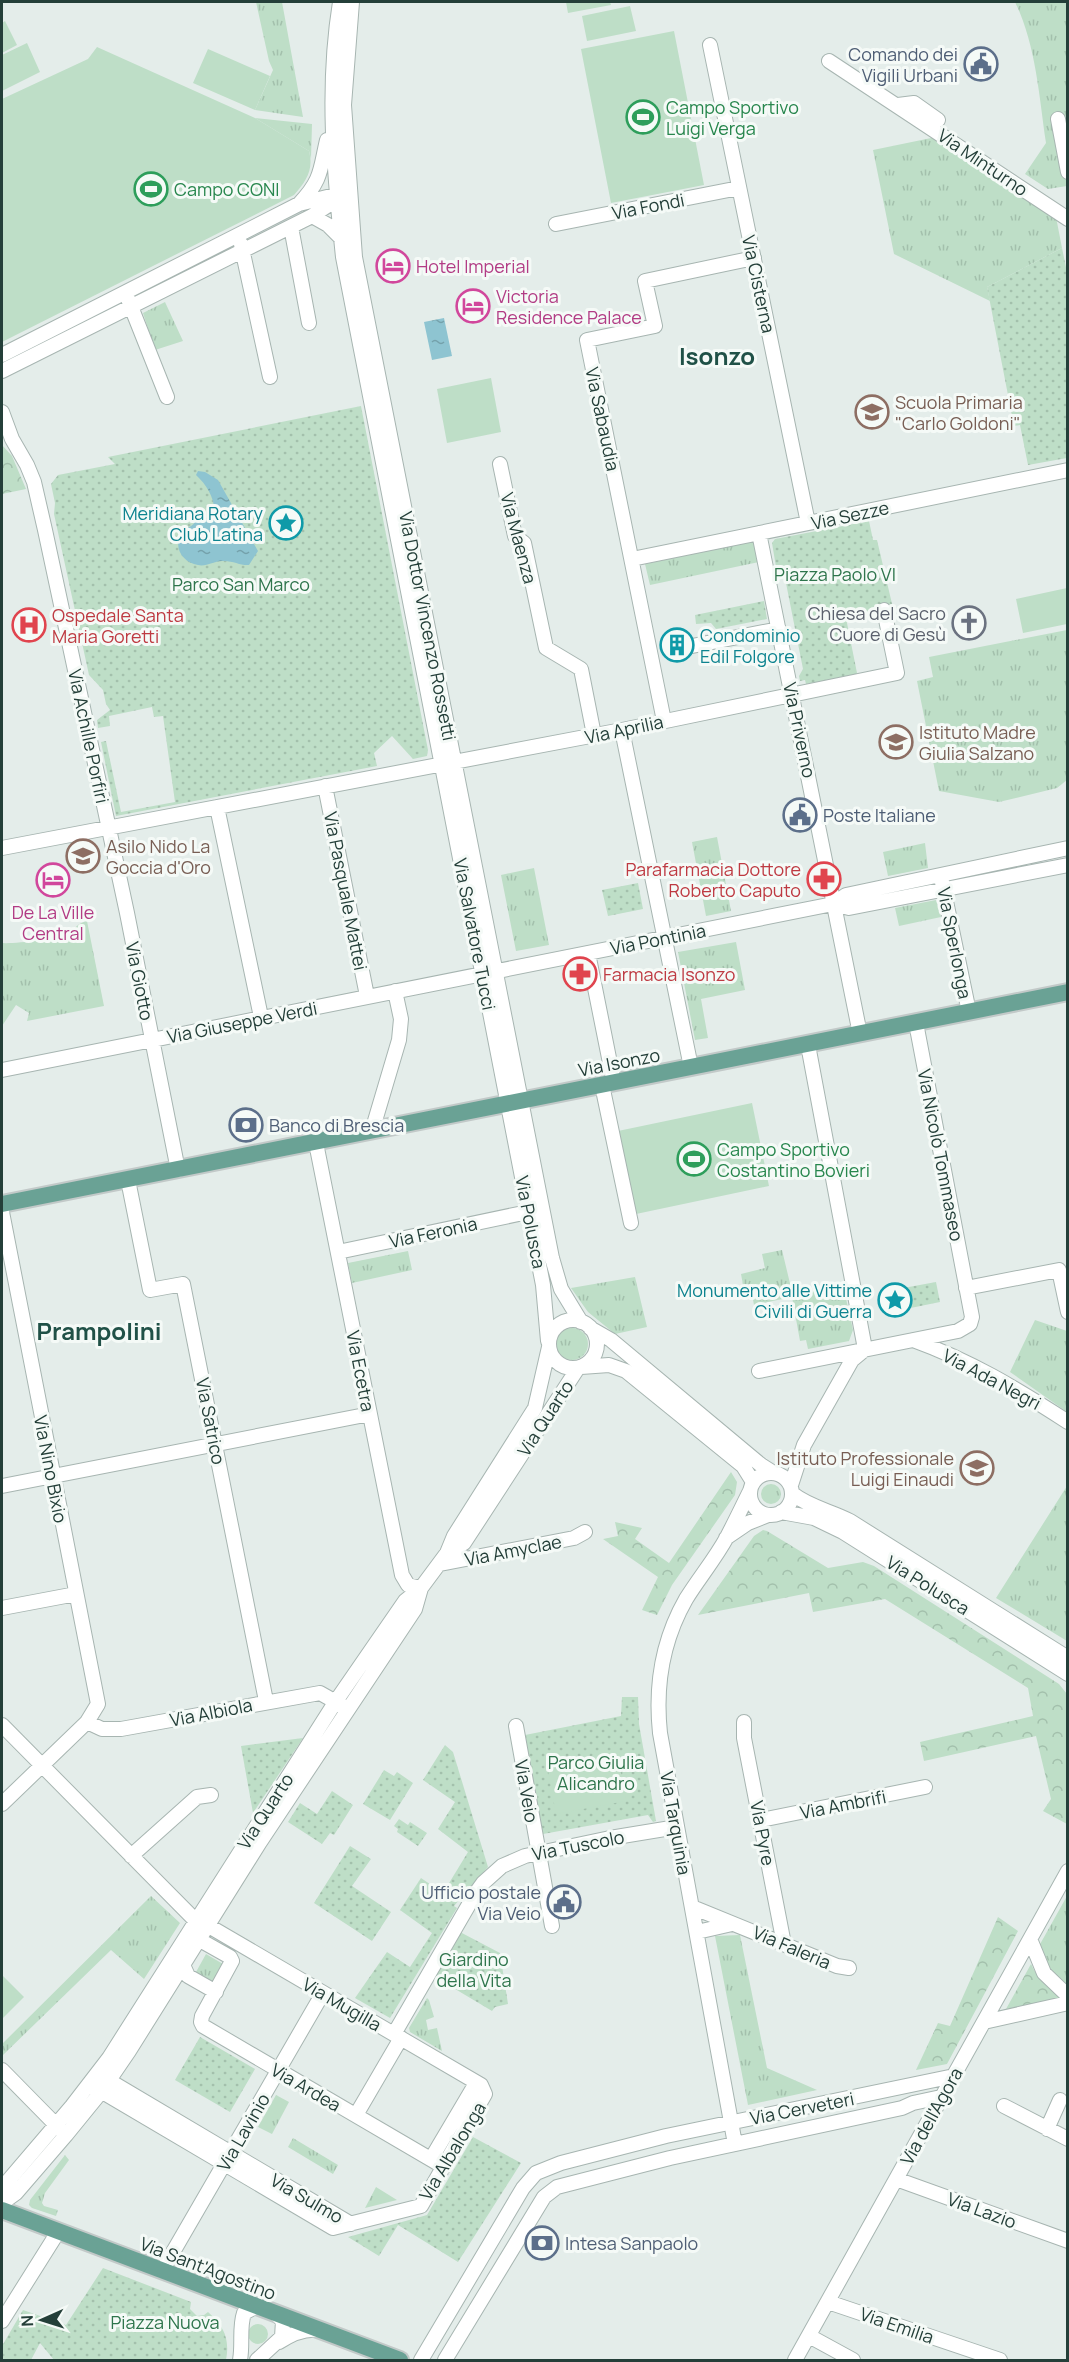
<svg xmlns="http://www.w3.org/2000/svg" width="1069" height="2362" font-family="Manrope,sans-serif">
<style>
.grass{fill:url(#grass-tufts)}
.forest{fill:url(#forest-crowns)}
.park{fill:url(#park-dots)}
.pitch{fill:#bedec7}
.water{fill:url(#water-ripples)}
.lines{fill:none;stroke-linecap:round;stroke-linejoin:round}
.minor-tunnel{stroke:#becac7;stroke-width:14;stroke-dasharray:14 7;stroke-linecap:butt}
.minor-casing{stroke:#a7b5b1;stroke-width:16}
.major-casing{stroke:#c2c9c8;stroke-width:20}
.minor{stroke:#fff;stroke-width:14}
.major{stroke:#6aa295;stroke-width:16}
.labels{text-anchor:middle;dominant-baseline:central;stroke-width:6;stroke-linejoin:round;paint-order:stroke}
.service-label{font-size:18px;fill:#4e5e75;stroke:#f5faf7;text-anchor:start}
.leisure-label{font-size:18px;fill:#27864d;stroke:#f5faf7;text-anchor:start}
.street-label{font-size:18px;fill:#243f39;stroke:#f5faf7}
.hotel-label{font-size:18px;fill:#b23c85;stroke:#f5faf7;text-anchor:start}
.education-label{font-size:18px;fill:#785e54;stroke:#f5faf7;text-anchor:start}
.culture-label{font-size:18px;fill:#0d838f;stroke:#f5faf7;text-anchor:end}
.park-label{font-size:18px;fill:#2e754c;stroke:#f5faf7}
.worship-label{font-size:18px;fill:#5b616d;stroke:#f5faf7;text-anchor:end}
.health-label{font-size:18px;fill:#be3a42;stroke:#f5faf7;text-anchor:start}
.district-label{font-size:24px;font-weight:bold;fill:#205147;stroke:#f5faf7}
</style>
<defs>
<pattern id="grass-tufts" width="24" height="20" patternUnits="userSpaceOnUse" patternTransform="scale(1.5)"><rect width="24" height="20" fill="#bedec7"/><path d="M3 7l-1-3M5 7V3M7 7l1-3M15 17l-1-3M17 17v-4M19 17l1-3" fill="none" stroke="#a3c0ac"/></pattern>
<pattern id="forest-crowns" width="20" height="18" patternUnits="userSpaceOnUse" patternTransform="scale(1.5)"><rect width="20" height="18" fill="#bedec7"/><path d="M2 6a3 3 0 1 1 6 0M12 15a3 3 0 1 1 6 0" fill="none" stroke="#a3c0ac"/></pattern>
<pattern id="park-dots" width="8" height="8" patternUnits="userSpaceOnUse" patternTransform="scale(1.5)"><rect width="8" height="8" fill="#bedec7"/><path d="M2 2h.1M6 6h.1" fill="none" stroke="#a3c0ac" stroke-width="1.8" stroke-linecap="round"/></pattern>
<pattern id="water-ripples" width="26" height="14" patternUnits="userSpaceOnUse" patternTransform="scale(1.5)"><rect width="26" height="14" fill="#8ec4d1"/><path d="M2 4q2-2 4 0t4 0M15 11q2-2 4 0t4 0" fill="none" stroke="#74a1ab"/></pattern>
</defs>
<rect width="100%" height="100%" fill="#e4edea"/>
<path class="grass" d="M256 2H282L303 117 255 110 273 70 269 61Z
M1015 2H1067V186L1048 189 1025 174 1046 143C1039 96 1036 45 1015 2Z
M255 118 312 124 311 159 309 151Z
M936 137 1056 217 1062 248 987 287 990 301 894 254 873 150Z
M165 302 183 341 155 350 143 313Z
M754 541 759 562 650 585 645 564Z
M1067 630V780L1057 788 999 802 939 791 917 681 933 677 929 657Z
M717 837 731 911 706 916 692 842Z
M925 843 928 868 888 876 883 852Z
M534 868 549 945 516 951 501 875Z
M936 900 941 917 899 926 895 908Z
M87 921 104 1006 27 1021 29 1013 16 1005 2 1026V943C15 944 56 939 67 933 76 929 77 923 87 921Z
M736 942 745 990 701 999 708 1038 695 1040 678 952Z
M782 1250 793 1296 843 1285 853 1330 849 1341 808 1349 806 1340 800 1341 792 1297 754 1305 750 1284 743 1285 741 1274 765 1268 762 1254Z
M408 1251 412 1270 352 1283 348 1263Z
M635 1277 647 1327 615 1334 588 1312 571 1288Z
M1035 1320 1067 1331V1412L1010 1372Z
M556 1344a16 16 0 1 1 32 0a16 16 0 1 1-32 0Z
M761 1494a10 10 0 1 1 20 0a10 10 0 1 1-20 0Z
M1067 1486V1641L996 1598Z
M151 1896 180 1923 144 1979 111 1950 2 2056V2044Z
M1067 1896V1986C1052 1976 1046 1963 1039 1946Z
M740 1935 767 2068 817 2090 748 2105 715 1936Z
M206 1954 223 1964 213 1982 196 1972Z
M427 1998 429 2000 434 2017 426 2020 428 2030 437 2028 442 2051 410 2032 409 2028Z
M276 2095 289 2102 272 2134 258 2127Z
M293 2138 338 2165 333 2174 288 2147Z
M65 2155 69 2160 45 2193 42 2203 44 2206 58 2210 56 2216 32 2208 29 2205 30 2200Z
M376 2187 397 2200 365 2208Z
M248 2334a10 10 0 1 1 20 0a10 10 0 1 1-20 0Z"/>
<path class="forest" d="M2 445 12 456 26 489 2 494Z
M731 1472 737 1482 735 1495 672 1585 657 1615 642 1610 658 1577 603 1539 618 1536 615 1522 642 1528 635 1539 669 1563Z
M763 1530 767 1531 828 1568 863 1562 874 1566 1059 1684 1067 1694V1824L1043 1811 1051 1799 1036 1736 924 1761 920 1742 1033 1716 1028 1688 885 1599 813 1612 809 1593 698 1615 754 1536Z
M998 1917 1018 1931 947 2064 916 2070 938 2023 950 2026Z
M1031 1964C1039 1981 1048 1989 1064 1998L1006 2009Z"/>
<path class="park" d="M1062 248 1068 277 1067 458 1028 465 1020 425 1014 426 987 287Z
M361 406 428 750 427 756 413 759 392 736 374 753 377 766 116 816 101 742 106 741 121 812 175 802 163 716 154 717 152 707 109 716 110 726 98 728 97 720 110 710 106 704 103 690 89 675 54 514 55 503 51 484 58 475 115 464 108 457Z
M869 521 873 540H877L893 608 889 609 888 606 846 618 857 673 856 675 806 684 805 680 800 681 799 676 803 669 785 578 777 573 772 543 775 539Z
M764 601 767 619 716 629 711 623 696 624 695 615Z
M638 883 643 909 608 916 602 890Z
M936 1282 940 1302 891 1312 887 1291Z
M622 1697H638L639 1724 656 1821 653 1822 648 1815 543 1834 525 1735 621 1716Z
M303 1738 253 1813 241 1746Z
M445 1745 453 1752 488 1867 454 1906 457 1908 390 2018 355 1998 387 1952 410 1967 432 1933 400 1910 421 1878 443 1893 468 1852 438 1829 455 1802 423 1780Z
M384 1770 394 1776 397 1772 413 1783 390 1820 363 1804Z
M332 1791 353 1805 334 1835 330 1833 322 1844 288 1822 300 1803 317 1814Z
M399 1819 408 1825 410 1822 427 1833 418 1846 397 1832 398 1829 394 1826Z
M350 1846 371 1859 352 1886 391 1912 372 1941 314 1903Z
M460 1932 500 1953 508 2004 495 2007 492 2011 435 1977Z
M200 2037 255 2069 230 2112 175 2080Z
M473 2137 521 2163 458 2262 398 2225 379 2256 348 2237 427 2215Z
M103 2268 191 2302 190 2309 197 2316 204 2315 208 2312C224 2326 230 2339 226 2360H54L40 2343 31 2360H2V2346L23 2310 66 2325Z"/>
<path class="pitch" d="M566 2H610L611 5 568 13Z
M630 6 636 31 587 41 582 16Z
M5 21 17 45 2 53V23Z
M674 31 704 185 611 203 581 49Z
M27 43 40 72 2 91V55Z
M97 47 255 118 309 151C314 170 306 181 294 195L2 342V99L88 59Z
M208 49 270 76 255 110 193 83Z
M491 378 501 432 447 443 437 389Z
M1067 588V624L1023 633 1016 599Z
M752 1103 769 1186 636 1214 618 1131Z
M617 1752 626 1801 556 1814 547 1765Z
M2 1975 24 1997 2 2019Z"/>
<path class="water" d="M444 318 452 356 432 360 424 322Z
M198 471 205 472 218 480 258 551 249 565C241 566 232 560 222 561 214 561 206 567 198 565 183 563 172 547 182 533 186 527 191 528 195 522H201L207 518 213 521C218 504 209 487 196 475Z"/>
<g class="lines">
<path class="minor-tunnel" d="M666 652 687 647"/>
<g class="minor-casing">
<path id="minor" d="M340 2C326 89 334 170 343 257L543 1285 548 1341
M352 2 344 105 355 257 552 1258 561 1289 581 1322
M710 45 808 523
M829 61 1068 219
M898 105 914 103 938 120
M1058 119 1068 172
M299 204C322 180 320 170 327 140
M312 216 328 225 341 238
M556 224 739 188
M291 227 309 323
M241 244 270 377
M128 299 167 397
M2 355 299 204 343 193
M2 371 312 216 333 202 336 195
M2 412 12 439 27 465 34 482 45 530 127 913 178 1170
M500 464 515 536 524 543 546 648 581 669 594 735
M759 533 860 1034
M632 559 1068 470
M687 647 779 629
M664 721 587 340 655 326 645 281 754 258
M622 730 691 1067
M325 786 367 996
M217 807 261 1017
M2 848 622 730 897 673 884 610
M942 882 969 1012
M833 904 846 895 1068 848
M588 953 614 1083
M808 1045 865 1349
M2 1070 833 904 849 908 1068 865
M602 1085 631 1223
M372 1131 399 1040 401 1019 395 991
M316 1143 402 1575 408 1585 421 1588
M128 1180 150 1290 183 1284 266 1701
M2 1212 98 1704 87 1722 2 1804
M338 1252 528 1212
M966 1288 1059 1270 1068 1312
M549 1344a24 24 0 1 1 48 0a24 24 0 1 1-48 0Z
M590 1328 611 1340 761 1465 772 1472
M913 1340C971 1361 1017 1389 1068 1422
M581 1367 609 1365 626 1371 743 1466 753 1482
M759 1371 958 1331 970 1324 972 1317 916 1023
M750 1494a21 21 0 1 1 42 0a21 21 0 1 1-42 0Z
M791 1485 804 1445 852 1360 864 1350
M2 1486 370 1414
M793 1494C809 1507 831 1511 850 1521L1068 1658
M781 1512 814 1518 843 1532 1068 1674
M726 1538 748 1523 768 1515
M447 1553 464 1543 578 1368
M440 1564 574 1538 585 1532
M2 1608 76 1594
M87 1722 102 1729H121L320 1693 343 1706
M744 1722V1738L784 1944
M2 1725 195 1920 207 1925 481 2085 485 2094 421 2206 333 2228 89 2084
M516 1726 552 1926
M761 1820 925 1787
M131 1856 197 1797 211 1795
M692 1907 837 1966 849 1968
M697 1932 732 1924
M198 1939 230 1957 232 1961 202 2016 201 2022 203 2026 444 2167
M1030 1939 1044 1973 1068 1996
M183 1965 188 1976 216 1992
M984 2022 1068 2003
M394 2034 475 1894 483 1883 502 1866 525 1856 610 1838 677 1827
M2 2070 61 2130
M103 2077 351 2224
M1004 2106 1068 2139
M356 2115 401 2038
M1047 2129 1060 2100
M735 2144 660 1733C655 1686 662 1641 686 1599 699 1578 715 1559 727 1537 735 1522 742 1507 750 1491
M431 2159 476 2083
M896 2179 1068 2241
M2 2188 72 2106 109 2058 336 1701 405 1601 421 1588 447 1553 454 1536 535 1408 549 1347
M2 2203 16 2193 66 2135 101 2092 129 2051 260 1842 415 1609 421 1588
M162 2271 323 1993
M828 2302 1000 2360
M2 2321 58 2232
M809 2336 853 2360
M279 2342C291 2334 304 2328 319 2330
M240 2360C243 2344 239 2328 244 2313L255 2307
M257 2360 282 2337 283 2321 277 2315
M421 2360 523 2188 536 2173 561 2163 666 2136 954 2076
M445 2360 544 2197 557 2187 670 2158 902 2108 913 2103 941 2097
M795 2360 1068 1871"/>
</g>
<g class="major-casing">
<path id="major" d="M2 1204 1068 992
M2 2210 400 2360"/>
</g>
<use href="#minor" class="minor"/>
<use href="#major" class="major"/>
</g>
<defs>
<g id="civic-ring" transform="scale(1.725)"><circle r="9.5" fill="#f5faf7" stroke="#5c6f8a" stroke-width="1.5"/><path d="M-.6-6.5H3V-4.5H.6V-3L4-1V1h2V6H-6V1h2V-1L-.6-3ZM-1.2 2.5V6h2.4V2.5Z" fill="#5c6f8a"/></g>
<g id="stadium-ring" transform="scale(1.725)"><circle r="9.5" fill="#f5faf7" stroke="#2e9e5b" stroke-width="1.5"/><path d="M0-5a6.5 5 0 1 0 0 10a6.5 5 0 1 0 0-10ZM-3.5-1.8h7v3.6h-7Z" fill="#2e9e5b"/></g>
<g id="hotel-ring" transform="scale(1.725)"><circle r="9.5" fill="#f5faf7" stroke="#d1479c" stroke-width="1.5"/><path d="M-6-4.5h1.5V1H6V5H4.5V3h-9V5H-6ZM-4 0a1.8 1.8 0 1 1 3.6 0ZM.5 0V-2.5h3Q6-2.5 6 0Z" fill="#d1479c"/></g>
<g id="school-ring" transform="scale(1.725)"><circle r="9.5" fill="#f5faf7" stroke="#8d6e63" stroke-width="1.5"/><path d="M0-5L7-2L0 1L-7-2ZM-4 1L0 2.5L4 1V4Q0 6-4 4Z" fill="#8d6e63"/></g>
<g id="sight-ring" transform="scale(1.725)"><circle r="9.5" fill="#f5faf7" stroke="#0f9aa8" stroke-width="1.5"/><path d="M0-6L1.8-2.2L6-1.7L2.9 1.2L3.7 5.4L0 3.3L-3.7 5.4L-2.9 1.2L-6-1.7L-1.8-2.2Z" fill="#0f9aa8"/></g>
<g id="church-ring" transform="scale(1.725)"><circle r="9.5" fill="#f5faf7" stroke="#6b7280" stroke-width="1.5"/><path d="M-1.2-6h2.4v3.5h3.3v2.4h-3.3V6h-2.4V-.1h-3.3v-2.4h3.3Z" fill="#6b7280"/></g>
<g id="hospital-ring" transform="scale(1.725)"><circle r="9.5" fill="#f5faf7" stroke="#e0444e" stroke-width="1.5"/><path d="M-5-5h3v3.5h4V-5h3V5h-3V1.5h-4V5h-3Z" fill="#e0444e"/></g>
<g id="building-ring" transform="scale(1.725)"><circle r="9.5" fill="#f5faf7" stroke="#0f9aa8" stroke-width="1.5"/><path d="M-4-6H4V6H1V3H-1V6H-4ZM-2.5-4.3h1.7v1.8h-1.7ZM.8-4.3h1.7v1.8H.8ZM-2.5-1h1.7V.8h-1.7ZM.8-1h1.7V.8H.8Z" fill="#0f9aa8"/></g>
<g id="pharmacy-ring" transform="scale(1.725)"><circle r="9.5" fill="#f5faf7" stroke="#e0444e" stroke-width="1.5"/><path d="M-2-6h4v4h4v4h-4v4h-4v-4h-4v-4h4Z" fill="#e0444e"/></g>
<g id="bank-ring" transform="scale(1.725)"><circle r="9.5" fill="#f5faf7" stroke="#5c6f8a" stroke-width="1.5"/><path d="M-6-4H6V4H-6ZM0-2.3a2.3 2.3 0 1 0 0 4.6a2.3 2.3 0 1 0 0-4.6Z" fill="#5c6f8a"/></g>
</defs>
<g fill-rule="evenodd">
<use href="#civic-ring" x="981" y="64"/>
<use href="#stadium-ring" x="643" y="117"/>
<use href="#stadium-ring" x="151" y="189"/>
<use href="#hotel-ring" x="393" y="266"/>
<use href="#hotel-ring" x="473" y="306"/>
<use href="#school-ring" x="872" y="412"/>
<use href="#sight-ring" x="286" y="523"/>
<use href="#church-ring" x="969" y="623"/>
<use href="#hospital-ring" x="29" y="625"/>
<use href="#building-ring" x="677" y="645"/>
<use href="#school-ring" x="896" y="742"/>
<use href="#civic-ring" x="800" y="815"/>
<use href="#school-ring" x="83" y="856"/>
<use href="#pharmacy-ring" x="824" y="879"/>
<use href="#hotel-ring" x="53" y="880"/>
<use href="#pharmacy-ring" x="580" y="974"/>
<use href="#bank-ring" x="246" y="1125"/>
<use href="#stadium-ring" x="694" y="1159"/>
<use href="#sight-ring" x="895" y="1300"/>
<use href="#school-ring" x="977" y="1468"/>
<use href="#civic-ring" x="564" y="1902"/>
<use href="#bank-ring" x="542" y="2243"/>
</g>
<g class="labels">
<g class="service-label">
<text x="958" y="54" text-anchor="end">Comando dei<tspan x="958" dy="21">Vigili Urbani</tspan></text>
<text x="823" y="815">Poste Italiane</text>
<text x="269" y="1125">Banco di Brescia</text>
<text x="541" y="1892" text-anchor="end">Ufficio postale<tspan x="541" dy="21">Via Veio</tspan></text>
<text x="565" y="2243">Intesa Sanpaolo</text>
</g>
<g class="leisure-label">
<text x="666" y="107">Campo Sportivo<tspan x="666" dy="21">Luigi Verga</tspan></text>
<text x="174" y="189">Campo CONI</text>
<text x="717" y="1149">Campo Sportivo<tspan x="717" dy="21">Costantino Bovieri</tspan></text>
</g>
<g class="street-label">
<text transform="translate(983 162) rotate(34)">Via Minturno</text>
<text transform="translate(648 206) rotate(-11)">Via Fondi</text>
<text transform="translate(759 284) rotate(78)">Via Cisterna</text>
<text transform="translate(603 419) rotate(78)">Via Sabaudia</text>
<text transform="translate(850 515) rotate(-12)">Via Sezze</text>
<text transform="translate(519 538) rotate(75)">Via Maenza</text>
<text transform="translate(428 626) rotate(79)">Via Dottor Vincenzo Rossetti</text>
<text transform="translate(624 729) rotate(-12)">Via Aprilia</text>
<text transform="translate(800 730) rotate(78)">Via Priverno</text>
<text transform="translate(89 736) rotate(78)">Via Achille Porfiri</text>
<text transform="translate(346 891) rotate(79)">Via Pasquale Mattei</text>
<text transform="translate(475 934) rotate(79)">Via Salvatore Tucci</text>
<text transform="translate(658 939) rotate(-11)">Via Pontinia</text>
<text transform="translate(955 943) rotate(79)">Via Sperlonga</text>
<text transform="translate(140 981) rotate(79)">Via Giotto</text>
<text transform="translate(242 1022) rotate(-11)">Via Giuseppe Verdi</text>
<text transform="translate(619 1062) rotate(-11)">Via Isonzo</text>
<text transform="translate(941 1155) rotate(79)">Via Nicolò Tommaseo</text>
<text transform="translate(531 1222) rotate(79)">Via Polusca</text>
<text transform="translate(433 1232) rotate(-12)">Via Feronia</text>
<text transform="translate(361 1371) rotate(79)">Via Ecetra</text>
<text transform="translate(992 1379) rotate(28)">Via Ada Negri</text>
<text transform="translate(545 1418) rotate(-57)">Via Quarto</text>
<text transform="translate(211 1421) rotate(79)">Via Satrico</text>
<text transform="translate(51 1469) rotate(79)">Via Nino Bixio</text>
<text transform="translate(513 1550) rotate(-11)">Via Amyclae</text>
<text transform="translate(928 1585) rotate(32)">Via Polusca</text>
<text transform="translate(211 1712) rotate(-11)">Via Albiola</text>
<text transform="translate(527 1791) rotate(80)">Via Veio</text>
<text transform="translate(843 1804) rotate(-11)">Via Ambrifi</text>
<text transform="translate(265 1811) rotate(-57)">Via Quarto</text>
<text transform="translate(676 1823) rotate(80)">Via Tarquinia</text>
<text transform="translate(763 1833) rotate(79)">Via Pyre</text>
<text transform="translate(578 1845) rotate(-11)">Via Tuscolo</text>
<text transform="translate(792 1947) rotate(23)">Via Faleria</text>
<text transform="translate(342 2004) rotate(30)">Via Mugilla</text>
<text transform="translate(306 2087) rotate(30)">Via Ardea</text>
<text transform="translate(802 2108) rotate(-11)">Via Cerveteri</text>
<text transform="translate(931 2116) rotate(-61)">Via dell'Agora</text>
<text transform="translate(243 2132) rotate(-60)">Via Lavinio</text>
<text transform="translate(452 2151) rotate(-59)">Via Albalonga</text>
<text transform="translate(307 2198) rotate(30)">Via Sulmo</text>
<text transform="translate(982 2210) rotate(20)">Via Lazio</text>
<text transform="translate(208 2268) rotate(21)">Via Sant'Agostino</text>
<text transform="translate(897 2325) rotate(19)">Via Emilia</text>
</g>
<g class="hotel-label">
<text x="416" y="266">Hotel Imperial</text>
<text x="496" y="296">Victoria<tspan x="496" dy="21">Residence Palace</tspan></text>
<text x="53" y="912" text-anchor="middle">De La Ville<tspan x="53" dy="21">Central</tspan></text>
</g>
<g class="education-label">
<text x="895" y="402">Scuola Primaria<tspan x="895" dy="21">"Carlo Goldoni"</tspan></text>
<text x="919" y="732">Istituto Madre<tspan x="919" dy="21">Giulia Salzano</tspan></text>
<text x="106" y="846">Asilo Nido La<tspan x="106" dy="21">Goccia d'Oro</tspan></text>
<text x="954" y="1458" text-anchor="end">Istituto Professionale<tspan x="954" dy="21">Luigi Einaudi</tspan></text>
</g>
<g class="culture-label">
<text x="263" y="513">Meridiana Rotary<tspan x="263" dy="21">Club Latina</tspan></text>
<text x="700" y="635" text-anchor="start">Condominio<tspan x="700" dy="21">Edil Folgore</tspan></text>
<text x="872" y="1290">Monumento alle Vittime<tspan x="872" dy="21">Civili di Guerra</tspan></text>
</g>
<g class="park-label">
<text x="835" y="574">Piazza Paolo VI</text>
<text x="241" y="584">Parco San Marco</text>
<text x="596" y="1762">Parco Giulia<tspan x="596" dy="21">Alicandro</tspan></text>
<text x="474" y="1959">Giardino<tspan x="474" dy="21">della Vita</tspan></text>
<text x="165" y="2322">Piazza Nuova</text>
</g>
<g class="worship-label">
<text x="946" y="613">Chiesa del Sacro<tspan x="946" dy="21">Cuore di Gesù</tspan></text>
</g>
<g class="health-label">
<text x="52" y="615">Ospedale Santa<tspan x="52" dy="21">Maria Goretti</tspan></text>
<text x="801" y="869" text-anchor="end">Parafarmacia Dottore<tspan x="801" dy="21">Roberto Caputo</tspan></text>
<text x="603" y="974">Farmacia Isonzo</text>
</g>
<g class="district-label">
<text x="717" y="355">Isonzo</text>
<text x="99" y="1330">Prampolini</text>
</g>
</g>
<rect width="1069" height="2362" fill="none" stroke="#243f39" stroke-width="6"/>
<g transform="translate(42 2320) rotate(267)" stroke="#f5faf7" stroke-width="4.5" paint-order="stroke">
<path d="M0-4.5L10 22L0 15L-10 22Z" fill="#243f39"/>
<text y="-9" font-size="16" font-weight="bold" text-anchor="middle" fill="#243f39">N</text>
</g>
</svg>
